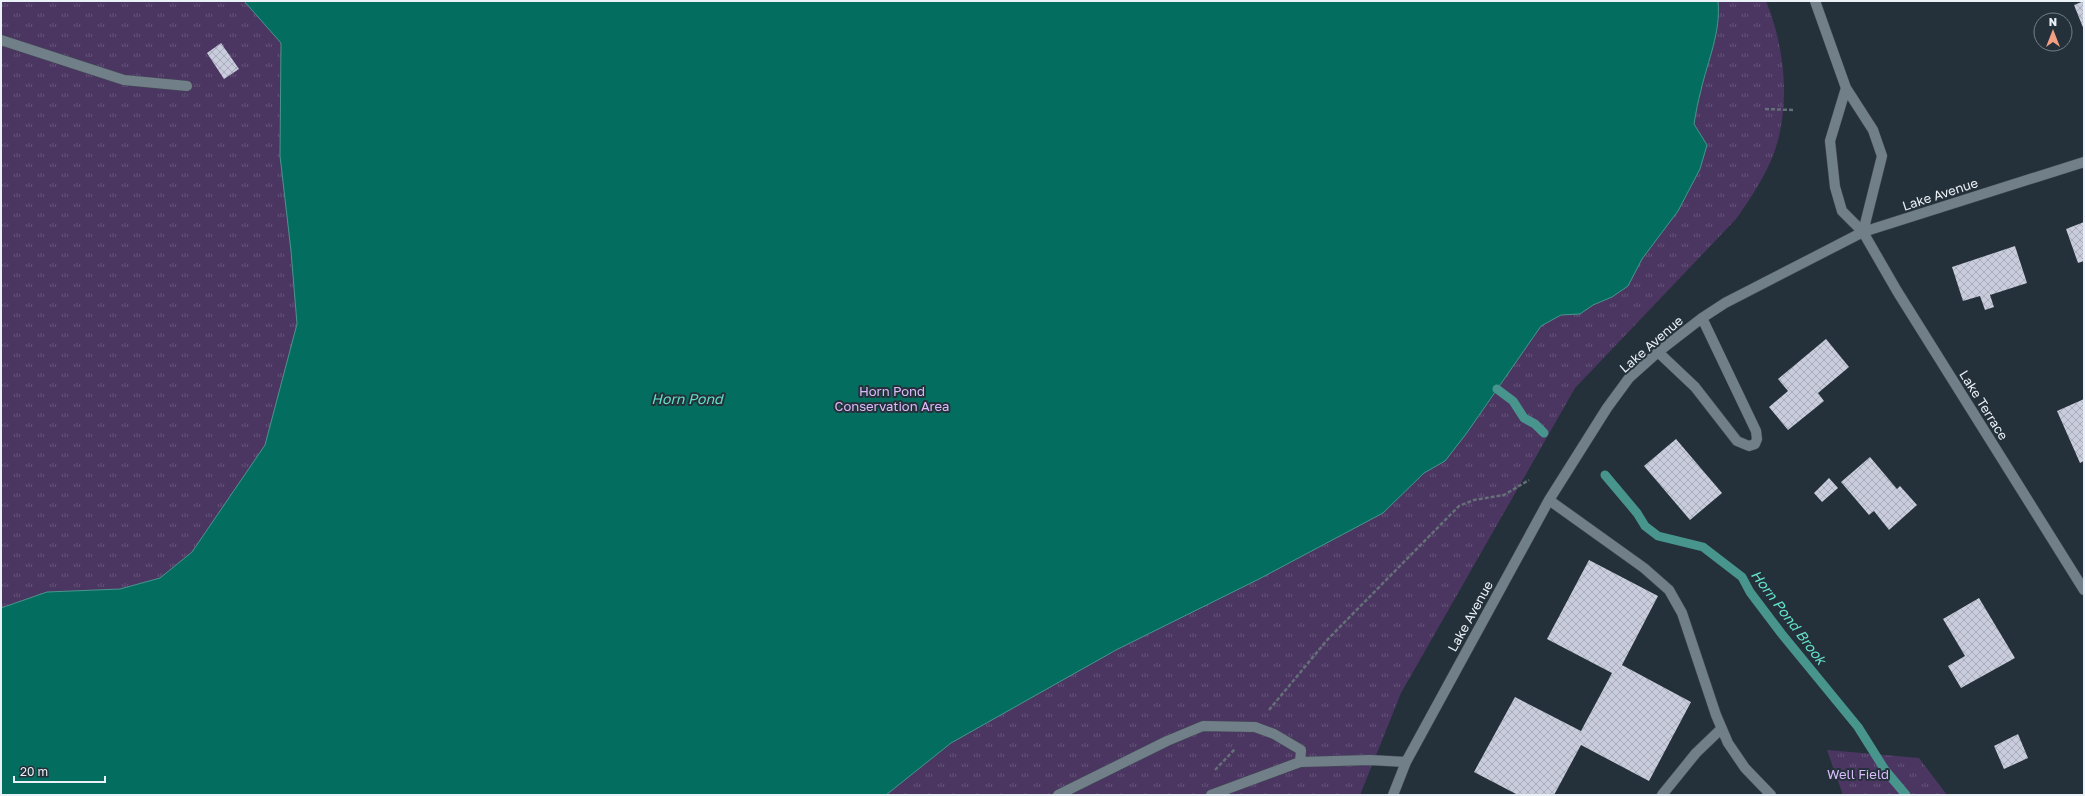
<svg xmlns="http://www.w3.org/2000/svg" width="2085" height="796" font-family="'Golos Text',sans-serif">
<style>
.grass{fill:url(#grass-tufts)}
.water{fill:#036e5f;stroke:#48958d}
.lines{fill:none;stroke-linecap:round;stroke-linejoin:round}
.stream{stroke:#48958d;stroke-width:9}
.building{fill:url(#building-cross-hatch)}
.minor-casing{stroke:#434c54;stroke-width:11}
.path{stroke:#646f77;stroke-width:2.5;stroke-dasharray:4 2;stroke-linecap:butt}
.minor{stroke:#717f89;stroke-width:10}
.labels{text-anchor:middle;dominant-baseline:central;stroke-width:4;stroke-linejoin:round;paint-order:stroke}
.street-label{font-size:13px;fill:#eaf1f7;stroke:#25313a}
.park-label{font-size:13px;fill:#dabcfd;stroke:#25313a}
.water-label{font-size:14px;font-style:italic;fill:#64e1c9;stroke:#25313a}
</style>
<defs>
<pattern id="grass-tufts" width="24" height="20" patternUnits="userSpaceOnUse"><rect width="24" height="20" fill="#4b3661"/><path d="M3 7l-1-3M5 7V3M7 7l1-3M15 17l-1-3M17 17v-4M19 17l1-3" fill="none" stroke="#655478"/></pattern>
<pattern id="building-cross-hatch" width="8" height="8" patternUnits="userSpaceOnUse"><rect width="8" height="8" fill="#c8ccdc"/><path d="M0 0l8 8M0 8l8-8" fill="none" stroke="#a8abb8"/></pattern>
</defs>
<rect width="100%" height="100%" fill="#25313a"/>
<path class="grass" d="M1 1H1766C1785 47 1791 106 1774 153 1765 177 1750 199 1736 219L1575 388 1401 693 1360 795H1Z
M1827 750 1919 758 1947 795H1843Z"/>
<path class="water" d="M244 1H1718C1721 32 1708 60 1701 90 1698 101 1696 112 1694 124L1707 145 1700 169 1678 211 1642 259 1628 286 1612 297 1593 305 1580 314 1561 315 1541 326 1466 434 1445 461 1424 473 1383 513 1259 579 1116 650 951 743 886 795H1V608L47 592 120 589 160 578 192 552 265 445 297 324 291 251 280 156 281 43Z"/>
<g class="lines">
<path class="stream" d="M1497 389 1513 401 1524 418 1535 424 1544 433
M1605 475 1637 513 1645 526 1658 536 1703 547 1742 577 1750 592 1781 633 1858 727 1885 770 1906 795"/>
</g>
<path class="building" d="M2084 1V30L2074 5Z
M221 43 239 69 224 79 207 53Z
M2084 222V261L2078 263 2066 229Z
M2015 246 2027 283 1990 295 1994 307 1985 310 1980 296 1963 301 1952 267Z
M1826 339 1849 367 1818 393 1824 401 1788 430 1769 407 1788 391 1778 379Z
M2084 399V461L2080 463 2057 411Z
M1676 439 1722 493 1690 520 1644 466Z
M1870 457 1897 489 1900 486 1917 505 1889 530 1874 511 1869 515 1841 482Z
M1829 478 1838 488 1822 502 1814 493Z
M1589 560 1658 596 1622 665 1691 702 1649 781 1581 745 1554 795H1518L1474 772 1515 697 1581 731 1612 673 1547 639Z
M1979 598 2015 658 1961 688 1948 666 1965 656 1943 619Z
M2018 734 2028 758 2004 769 1994 746Z"/>
<g class="lines">
<g class="minor-casing">
<path id="minor" d="M1815 1 1846 88 1873 130 1882 156 1863 232
M1 40 124 80 187 86
M1846 88 1830 141 1835 187 1842 211 1863 232 1897 291 2084 590
M1658 352 1695 387 1737 441 1749 446 1755 444 1757 439 1756 431 1702 318
M1549 500 1644 568 1669 590 1682 613 1716 715 1728 743 1745 768 1771 795
M1300 762 1370 760 1406 762
M1058 795 1167 741 1203 726 1255 727 1274 734 1301 750 1300 762 1211 795
M1393 795 1406 762 1549 500 1607 408 1629 378 1658 352 1702 318 1725 303 1863 232 2084 162
M1662 795 1696 753 1721 729"/>
</g>
<path class="path" d="M1765 109 1793 110
M1269 710 1328 639 1459 506 1474 500 1504 495 1529 480
M1215 770 1235 749"/>
<use href="#minor" class="minor"/>
</g>
<g class="labels">
<g class="street-label">
<text transform="translate(1940 194) rotate(-18)">Lake Avenue</text>
<text transform="translate(1651 344) rotate(-41)">Lake Avenue</text>
<text transform="translate(1984 405) rotate(58)">Lake Terrace</text>
<text transform="translate(1470 616) rotate(-61)">Lake Avenue</text>
</g>
<g class="park-label">
<text x="892" y="391">Horn Pond<tspan x="892" dy="15">Conservation Area</tspan></text>
<text x="1858" y="774">Well Field</text>
</g>
<g class="water-label">
<text x="687" y="398">Horn Pond</text>
<text transform="translate(1789 617) rotate(53)">Horn Pond Brook</text>
</g>
</g>
<rect width="2085" height="796" fill="none" stroke="#eaf1f7" stroke-width="4"/>
<g transform="translate(2053 32)"><circle r="19" fill="#25313a" stroke="#747e86"/>
<path d="M0-3L7 15L0 10L-7 15Z" fill="#f3a082"/>
<text y="-6" font-size="11" font-weight="bold" text-anchor="middle" fill="#eaf1f7">N</text>
</g>
<path d="M14 776v6h91v-6" fill="none" stroke="#eaf1f7" stroke-width="2"/>
<text x="20" y="776" font-size="12" fill="#eaf1f7" stroke="#25313a" stroke-width="3" paint-order="stroke">20 m</text>
</svg>
